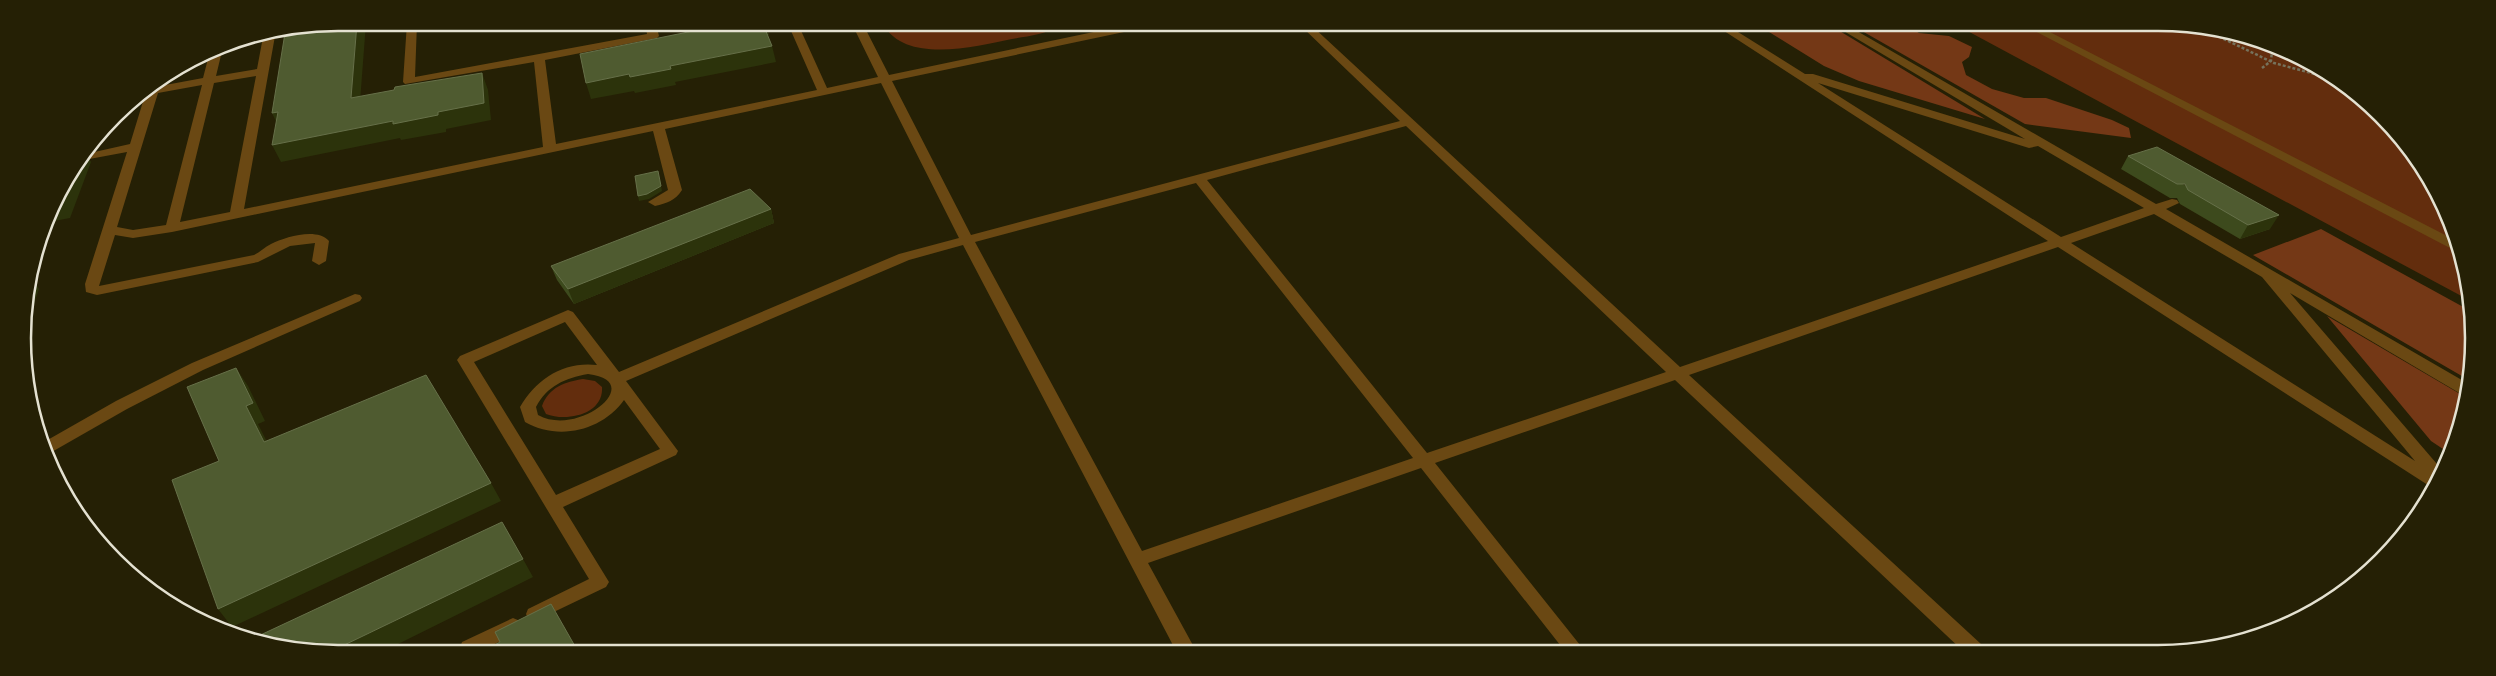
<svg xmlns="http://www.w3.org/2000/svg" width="2496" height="676" font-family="Montserrat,sans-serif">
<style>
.green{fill:#632d0d}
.forest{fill:#743816}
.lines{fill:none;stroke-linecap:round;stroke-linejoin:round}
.path{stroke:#76725c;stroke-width:2.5;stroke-dasharray:3 2;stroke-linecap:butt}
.minor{fill:#6a4813;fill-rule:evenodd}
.wall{fill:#3d4a1d}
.shaded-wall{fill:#2c330b}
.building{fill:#4f5b30;stroke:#667049}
.rim{fill:none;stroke:#e4e1d1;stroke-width:2.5}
</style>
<rect width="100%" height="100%" fill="#252005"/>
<path class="green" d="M883 24 1059 25C1047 35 1027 36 1012 39 976 46 906 65 883 24Z
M1962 28 2219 29 2333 76 2420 162 2467 276V299Z
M583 379 595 381 602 387C604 415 566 422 546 414L542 406C549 387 565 382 583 379Z"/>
<path class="forest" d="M1761 27H1833L1985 119 1859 81 1824 66Z
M1855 27 1911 28 1919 33 1949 36 1972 47 1969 57 1962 62 1966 75 1992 89 2024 98H2046L2112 120 2129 128 2131 138 2025 124Z
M2321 229 2467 309V379L2253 255Z
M2327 316 2467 398 2449 453 2431 441Z"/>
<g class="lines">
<path class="path" d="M2201 28 2274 63 2337 80
M2262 68 2271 61 2272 51"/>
<path class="minor" d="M407 23H417L415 77 647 34 645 23 656 24 659 36 657 38 545 60 556 144 817 90 788 24H798L827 88 878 77 852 24H863L889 75 1127 25H1148L1143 28 892 81 971 235 1400 121 1301 26H1312L1680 367 2048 241 1718 27H1730L1805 74H1813L2025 139 1837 27H1850L2156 204 2172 199 2177 200 2179 203 2166 209 2467 383V395L2461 394 2290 293 2443 471 2433 488 2431 487 2058 247 1689 375 1981 644 1983 650H1962L1675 380 1435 463 1584 650H1564L1421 468 1148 563 1195 649H1175L963 245 909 260 626 381 678 451 676 455 563 507 609 582 606 587 535 621 528 619 526 614 528 609 589 579 457 360 460 356 568 310 573 312 619 372 899 254 959 238 881 83 665 129 682 190C675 201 667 203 655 206L648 202 668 190 653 131 172 232 133 238 115 235 99 286 254 255C260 252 265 247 271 244 285 237 317 227 329 241L326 261 319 265 312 261 315 243 290 246 258 262 97 295 86 292 85 284 127 152 84 160 90 153 130 144 145 95 141 94 158 83 160 86 203 78 210 51 218 46 223 47 216 76 257 69 263 37 275 36 244 209 543 147 534 62 405 84 403 82ZM256 76 230 212 180 222 214 83ZM1818 83 2029 148 2038 146 2144 208 2061 237ZM202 85 166 225 133 230 117 227 158 93ZM1406 126 1666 372 1427 453 1207 180ZM1196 183 1413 458 1142 551 975 242ZM2154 214 2262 277 2415 461 2071 243ZM565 322 597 365C564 361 536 379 520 407L525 422C558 441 602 431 624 400L660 449 556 495 474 362ZM588 374C648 381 579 438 538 415L536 407C547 386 565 378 588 374Z
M2029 28H2042L2451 238 2456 249 2450 248Z
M355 294 360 295 362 298 360 301 203 370 127 409 50 453 44 442 116 401 192 363Z
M513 618 520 621 522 626 520 631 487 648H460L462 642Z"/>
</g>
<path class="wall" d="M2128 156 2270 229 2240 239 2180 204 2177 198H2170L2121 169Z
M771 209 774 223 574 304 557 280 551 266Z"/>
<path class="shaded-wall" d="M357 23H366L359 115 351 98Z
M762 24H767L769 35 765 36Z
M772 46 776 62 675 82 670 66Z
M671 69 676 85 635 93 634 91 591 99 586 83 629 74Z
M482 73 488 90 491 120 446 129V132L401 140 400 138 281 162 272 145 438 112Z
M278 112 280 130 272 113Z
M87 156 91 162 70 218 49 222 53 206 71 178Z
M658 171 662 191 649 199 639 201 638 196Z
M771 209 774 223 574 304 568 289Z
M2279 215 2270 229 2240 239 2248 225Z
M33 280 39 289 26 328H24L23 317Z
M236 368 248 386 265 421 258 424 276 460 264 442 246 406Z
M491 483 501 501 232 627 218 609Z
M523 559 533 577 390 648H338Z"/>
<path class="building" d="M338 22 357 23 351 98 394 90 395 87 482 73 484 103 438 112V115L393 124V121L272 145 278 112 272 113 285 33Z
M696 24H763L772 46 670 66 671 69 630 77 629 74 586 83 580 54 698 30Z
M2157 147 2279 215 2248 225 2188 190 2185 184H2177L2128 156Z
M658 171 661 186 647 194 638 196 635 176Z
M71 178 61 204 53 206 55 198Z
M750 189 771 209 568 289 551 266Z
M236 368 253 403 246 406 264 442 426 375 491 483 218 609 172 480 219 461 187 387Z
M502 522 523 559 338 648 277 647 254 638Z
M551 604 576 648H489L500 642 495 632Z"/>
<path d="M0 0H2496V676H0ZM338 31H2158A307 307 0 0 1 2465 338V338A307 307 0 0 1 2158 645H338A307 307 0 0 1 31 338V338A307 307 0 0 1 338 31Z" fill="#252005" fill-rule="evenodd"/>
<path class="rim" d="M338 31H2158A307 307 0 0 1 2465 338V338A307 307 0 0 1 2158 645H338A307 307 0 0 1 31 338V338A307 307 0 0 1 338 31Z"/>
</svg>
